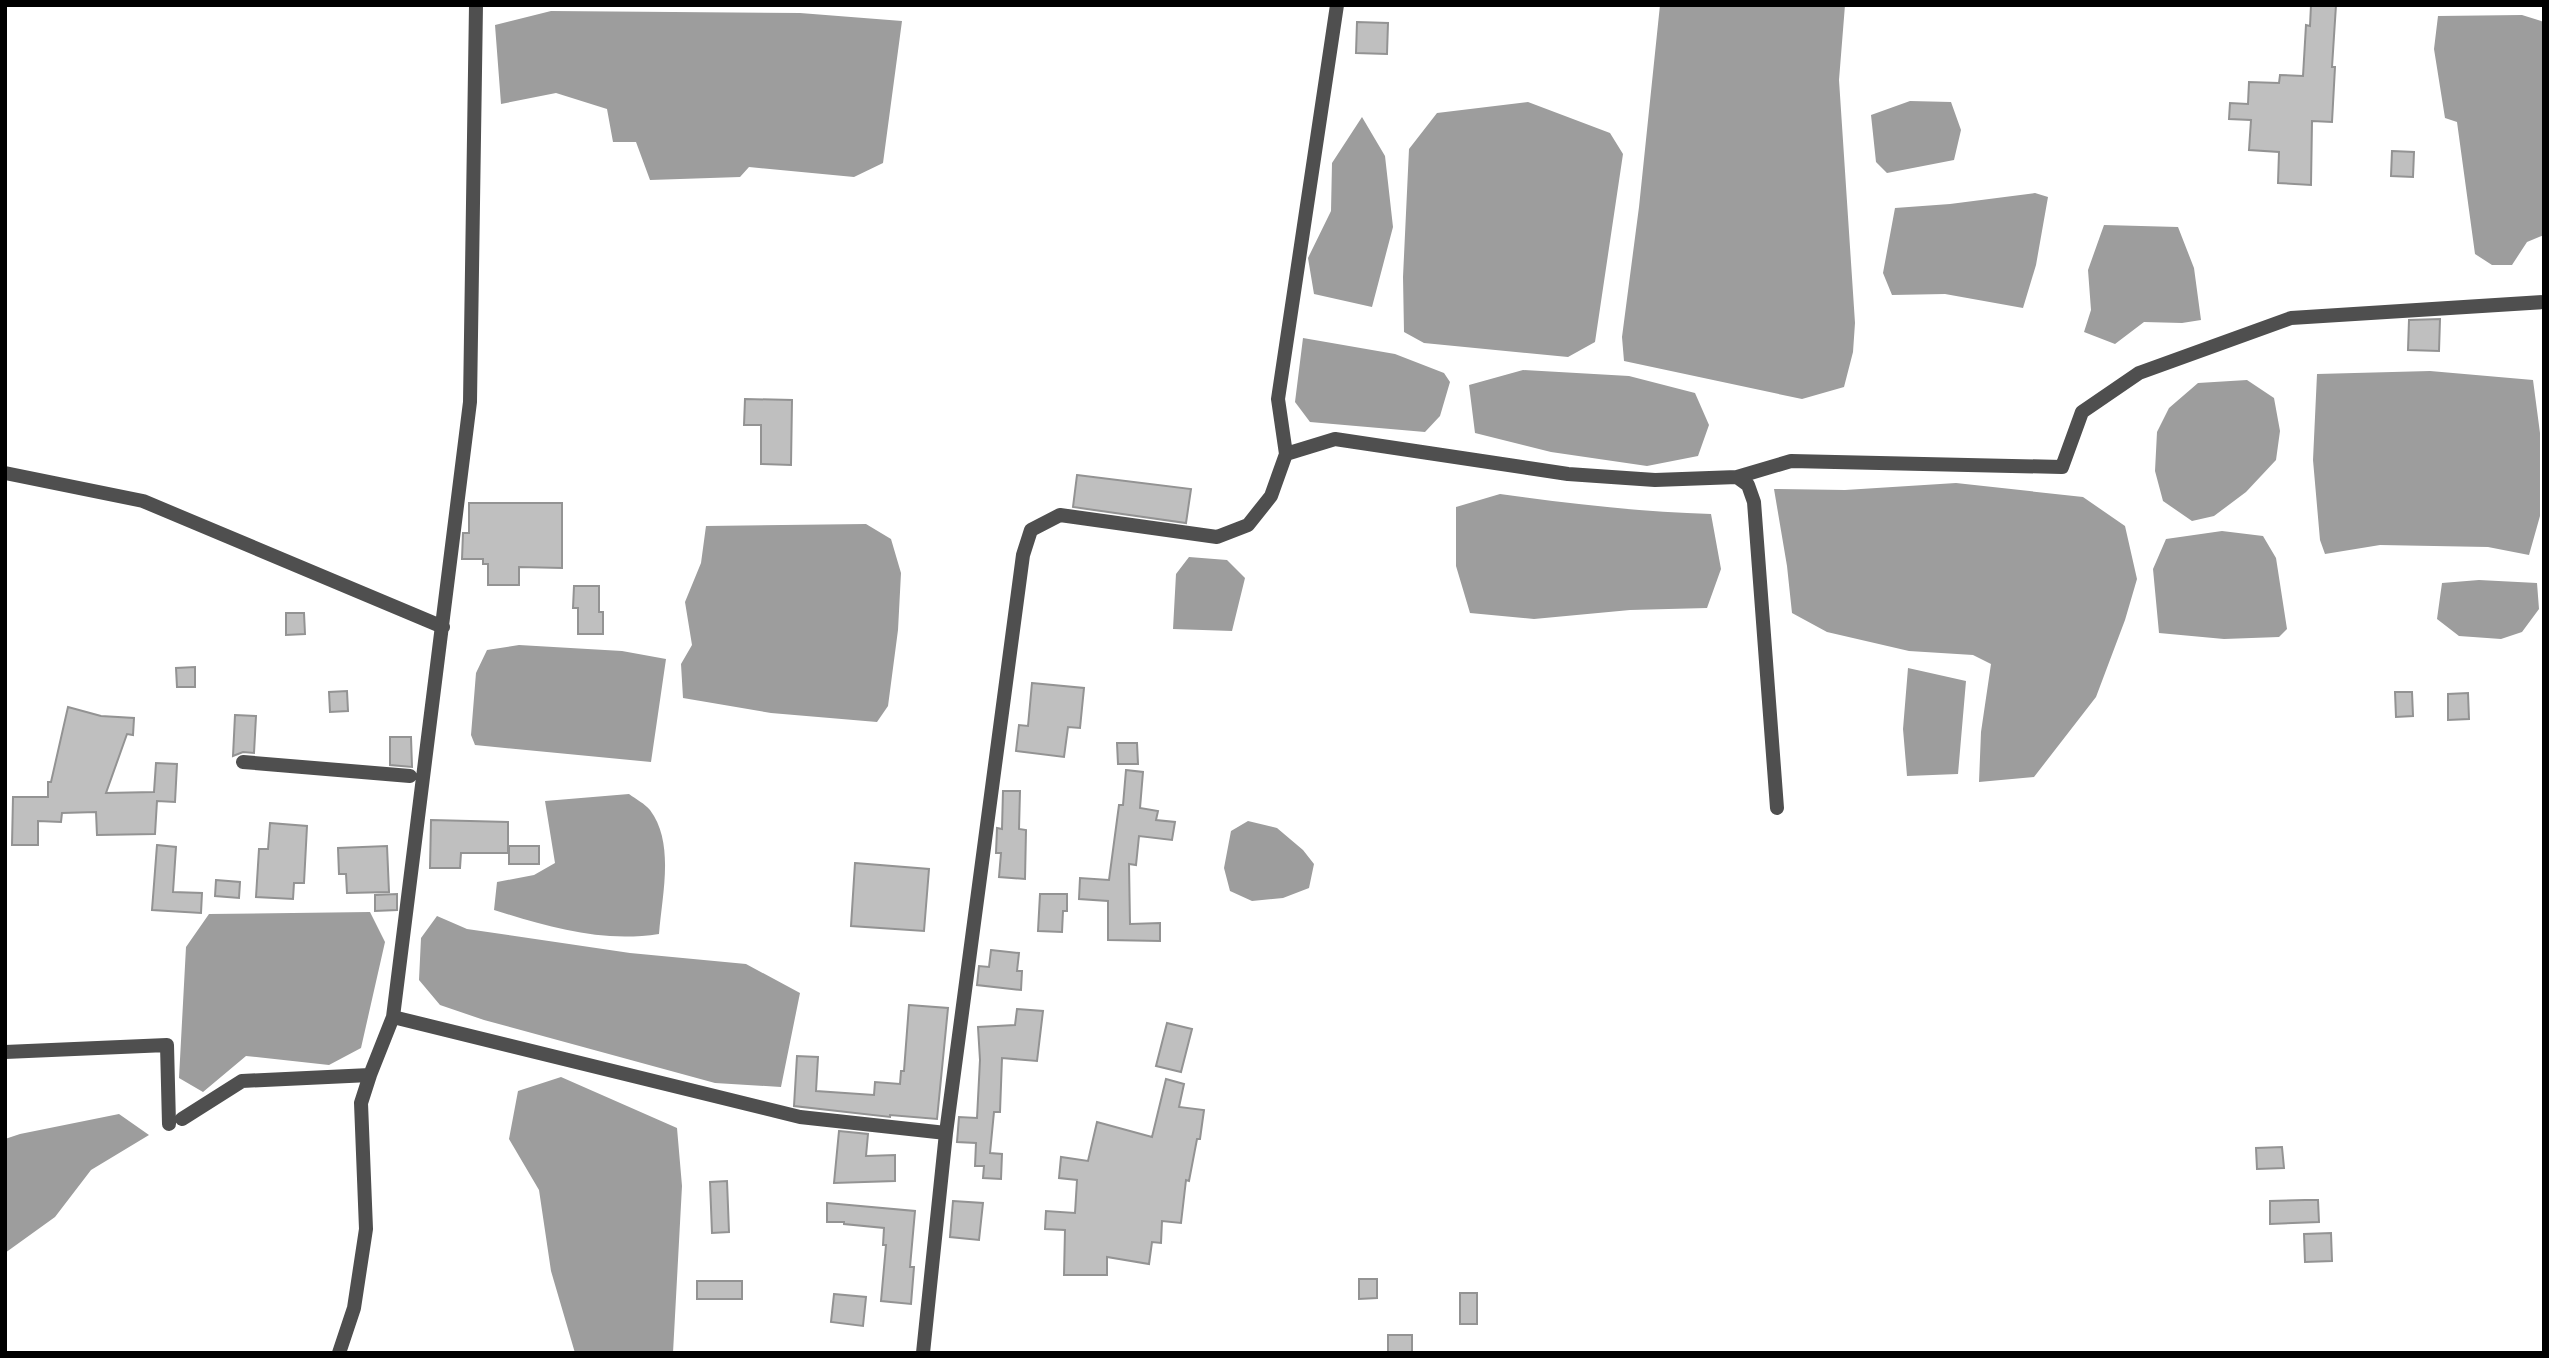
<svg xmlns="http://www.w3.org/2000/svg" width="2549" height="1358" font-family="Overpass,sans-serif">
<style>
.water{fill:#9d9d9d}
.building{fill:#bfbfbf;stroke:#939393;stroke-width:2}
.lines{fill:none;stroke-linecap:round;stroke-linejoin:round}
.street{stroke:#4f4f4f;stroke-width:14}
</style>
<rect width="100%" height="100%" fill="#fff"/>
<path class="water" d="M1660 5H1845L1839 80 1855 323 1853 352 1844 387 1802 399 1624 361 1622 337 1639 207Z
M551 11 800 13 902 21 883 163 854 177 749 167 740 177 650 180 636 142H613L607 109 556 93 501 104 495 25Z
M2522 15 2544 22V235L2527 242 2512 265H2492L2475 254 2457 122 2445 118 2434 49 2438 16Z
M1910 101 1951 102 1961 130 1954 160 1887 173 1876 162 1871 115Z
M1528 102 1610 133 1623 154 1595 342 1568 357 1424 343 1404 332 1403 277 1409 149 1437 113Z
M1362 117 1385 156 1393 227 1372 307 1314 294 1308 258 1331 211 1332 163Z
M2035 193 2048 197 2036 265 2023 308 1945 294 1892 295 1883 273 1895 208 1950 204Z
M2104 225 2178 227 2194 268 2201 320 2182 323 2144 322 2115 344 2084 332 2091 310 2088 270Z
M1303 338 1395 354 1444 373 1450 382 1440 416 1425 432 1310 422 1295 402Z
M1523 370 1629 376 1695 393 1709 425 1698 456 1647 466 1551 452 1475 433 1469 385Z
M2430 371 2533 380 2540 433V516L2529 555 2488 547 2380 545 2325 554 2320 540 2313 460 2317 374Z
M2247 380 2274 398 2280 431 2276 460 2246 492 2214 516 2192 521 2163 501 2155 471 2157 432 2169 408 2198 383Z
M1956 483 2083 497 2125 526 2137 579 2125 620 2096 697 2034 777 1979 782 1981 732 1991 664 1973 655 1909 651 1827 632 1792 613 1787 566 1774 489 1845 490Z
M1500 494C1570 504 1640 512 1711 514L1721 569 1707 608 1630 610 1534 619 1470 613 1456 566V507Z
M866 524 891 539 901 573 898 630 888 706 877 722 771 713 683 698 681 664 692 645 685 602 701 563 706 526Z
M2222 531 2263 536 2276 558 2287 629 2279 637 2224 639 2159 633 2153 569 2166 539Z
M1189 557 1227 560 1245 578 1232 631 1173 629 1176 574Z
M2479 580 2537 583 2539 609 2522 632 2501 639 2459 636 2437 619 2442 583Z
M519 645 622 651 666 659 651 762 475 745 471 735 476 673 487 650Z
M1908 668 1966 681 1958 774 1907 776 1903 729Z
M629 794C636 799 645 804 650 810 675 843 662 895 659 934 601 943 549 927 494 910L497 882 534 875 555 863 545 801Z
M1248 821 1277 828 1303 850 1314 864 1309 888 1283 898 1252 901 1230 891 1224 868 1231 831Z
M370 912 385 942 361 1048 329 1065 246 1056 203 1092 179 1078 186 947 209 914Z
M437 916 467 929 630 953 746 964 800 993 781 1087 715 1083 484 1020 440 1005 419 980 421 938Z
M561 1077 677 1128 682 1186 673 1353H575L551 1271 539 1190 509 1139 518 1091Z
M119 1114 149 1135 91 1170 55 1217 5 1253V1139L20 1134Z"/>
<path class="building" d="M2311 5H2336L2332 67H2335L2332 122 2312 121 2311 185 2278 183 2279 152 2249 150 2251 120 2229 119 2230 103 2248 104 2249 82 2279 83 2280 75 2303 76 2306 25 2310 26Z
M1357 22 1388 23 1387 54 1356 53Z
M2392 151 2414 152 2413 177 2391 176Z
M2440 319 2439 351 2408 350 2409 320Z
M745 399 792 400 791 465 761 464V425H744Z
M1077 475 1191 489 1186 523 1073 507Z
M469 503H562V568L519 567V585H488V564H483V559H462L463 533H469Z
M574 586H599V612H603V634H578V608H573Z
M286 613H304L305 634 286 635Z
M195 667V687H177L176 668Z
M1032 683 1084 688 1080 728 1068 727 1064 757 1016 751 1019 725 1028 726Z
M347 691 348 711 330 712 329 692Z
M2395 692H2412L2413 716 2396 717Z
M2468 693 2469 719 2448 720V694Z
M68 707 101 716 134 718 133 735 127 734 106 793 154 792 156 763 177 764 175 802 157 801 155 834 97 835 96 812 62 813 61 822 38 821V845H12L13 797H48V782H51Z
M235 715 256 716 254 753 243 752 233 756Z
M390 737H411L412 767 390 765Z
M1117 743H1137L1138 764H1118Z
M1126 770 1143 772 1140 808 1158 811 1156 820 1175 822 1172 840 1139 836 1136 865 1129 864 1130 924 1160 923V941L1108 940V901L1079 899 1080 878 1109 880 1119 805H1123Z
M1003 791H1020L1019 829 1026 830 1025 879 999 877 1001 853H996L997 828 1002 829Z
M431 820 508 822V853H461L460 868H430Z
M270 823 307 826 304 883H294L293 899 256 897 259 849H268Z
M157 845 176 847 173 892 202 893 201 913 152 910Z
M387 846 389 892 347 893 346 874H339L338 848Z
M509 846H539V864H509Z
M855 863 929 869 924 931 851 926Z
M216 880 240 882 239 898 215 896Z
M397 894V910L375 911V895Z
M1040 894H1067V911H1063L1062 932 1038 931Z
M991 950 1019 953 1017 971H1022L1021 990 977 985 979 966 989 967Z
M909 1005 948 1008 937 1119 890 1115V1117L794 1106 797 1056 818 1057 816 1091 874 1095 875 1082 900 1084 901 1071H904Z
M1017 1009 1043 1011 1037 1061 1002 1058 1000 1112H994L990 1153 1002 1154 1001 1179 983 1178 984 1166H975L976 1143 957 1142 959 1117 977 1118 980 1060 978 1027 1015 1025Z
M1167 1023 1192 1029 1181 1072 1156 1066Z
M1166 1079 1184 1084 1179 1107 1204 1110 1200 1139H1197L1189 1181 1186 1180 1181 1223 1162 1221 1161 1243 1152 1242 1149 1264 1107 1257V1275H1064L1065 1230 1045 1229 1046 1211 1075 1213 1077 1180 1059 1178 1061 1157 1088 1161 1097 1122 1152 1137Z
M839 1131 868 1134 866 1156 895 1155V1181L834 1183Z
M2282 1147 2284 1168 2257 1169 2256 1148Z
M727 1181 729 1232 712 1233 710 1182Z
M2305 1200H2318L2319 1222 2270 1224V1201Z
M953 1201 983 1203 979 1240 950 1237Z
M827 1203 915 1211 910 1267H914L911 1304 881 1301 886 1245H883L884 1228 844 1224V1222H827Z
M2331 1233 2332 1261 2305 1262 2304 1234Z
M1359 1279H1377V1298L1359 1299Z
M697 1281H742V1299H697Z
M1460 1293H1477V1324H1460Z
M834 1294 866 1297 863 1326 831 1322Z
M1388 1335H1412V1353H1388Z"/>
<g class="lines">
<path class="street" d="M476 5 470 402 393 1017 800 1117 946 1133
M1286 454 1278 399 1337 5
M5 473 143 501 443 627
M1737 477 1791 461 2062 467 2082 412 2139 373 2291 318 2544 302
M243 762 410 776
M5 1052 167 1045 169 1124
M182 1119 242 1081 370 1075
M339 1353 354 1308 366 1229 361 1103 370 1075 393 1017
M923 1353 946 1133 1023 555 1031 530 1060 515 1217 537 1248 525 1271 496 1286 454 1335 439 1568 474 1655 480 1737 477 1748 485 1754 502 1777 808"/>
</g>
<rect width="2549" height="1358" fill="none" stroke="#000000" stroke-width="14"/>
</svg>
